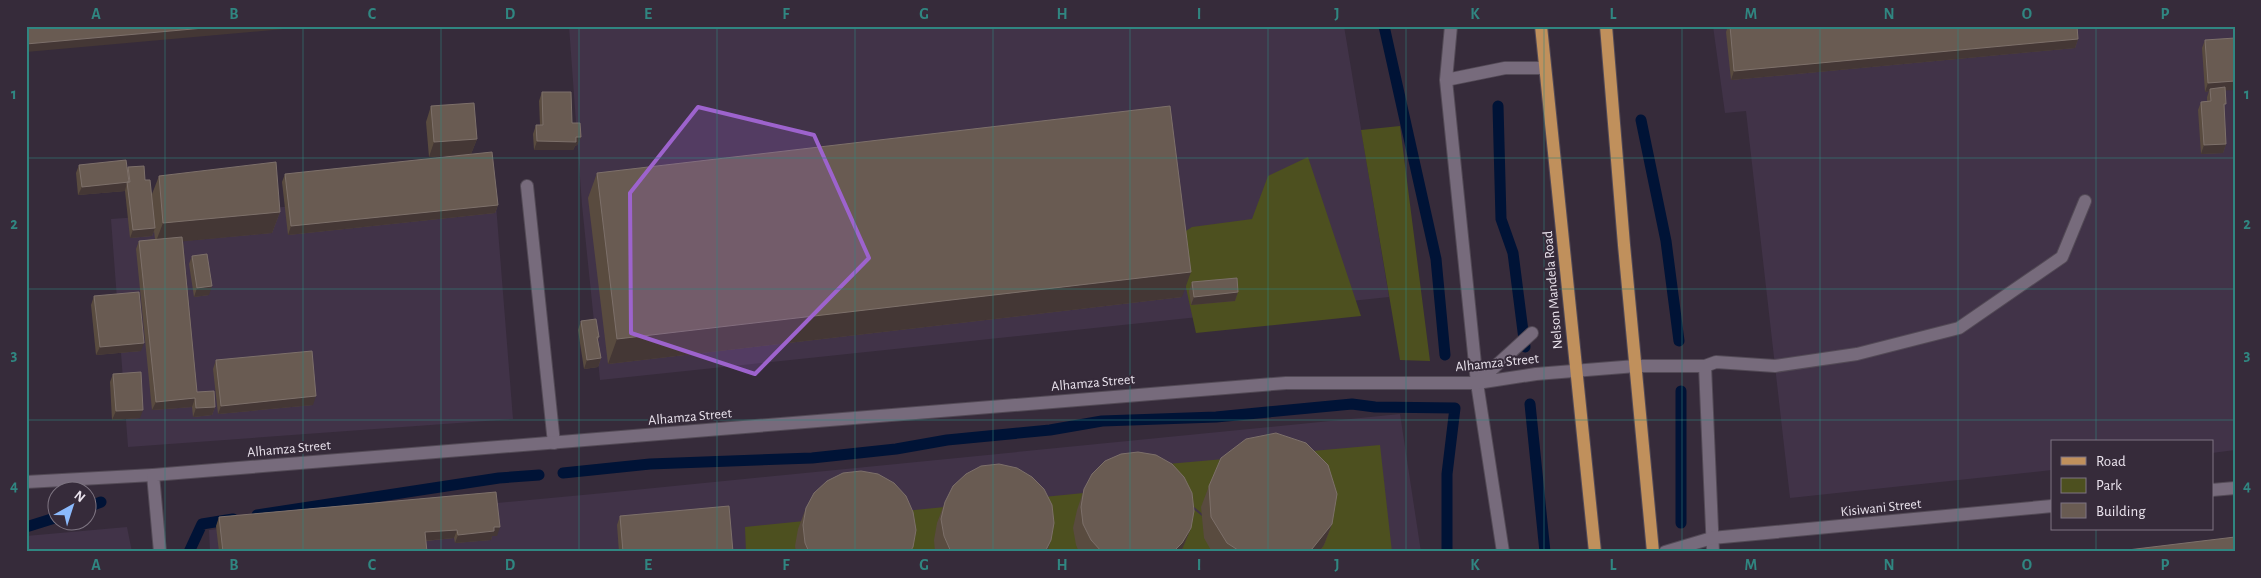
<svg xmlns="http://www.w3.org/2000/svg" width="2261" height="578" font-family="'Alegreya Sans',sans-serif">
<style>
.built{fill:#413348}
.green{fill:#4d501f}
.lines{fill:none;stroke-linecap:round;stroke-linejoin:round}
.stream{stroke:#001336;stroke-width:11}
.lane-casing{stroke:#534a56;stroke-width:14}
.street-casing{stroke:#534a56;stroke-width:14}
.primary-casing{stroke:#534a56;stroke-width:14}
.lane{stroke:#776b7c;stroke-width:12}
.street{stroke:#776b7c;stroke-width:12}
.primary{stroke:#c0905c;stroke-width:12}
.wall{fill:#594b3f}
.shaded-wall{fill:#443735}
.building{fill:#695b52;stroke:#7d706a}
.marked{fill:#9d63cd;fill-opacity:0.2;stroke:#9d63cd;stroke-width:4;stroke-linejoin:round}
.grid{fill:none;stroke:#308681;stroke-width:1;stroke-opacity:0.55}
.labels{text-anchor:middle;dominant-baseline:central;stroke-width:4;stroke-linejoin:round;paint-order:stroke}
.street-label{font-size:14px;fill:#ebe4ee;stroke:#362b3a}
.neatline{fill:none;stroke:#308681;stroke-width:2}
.grid-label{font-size:16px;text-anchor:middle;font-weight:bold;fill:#308681}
</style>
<rect width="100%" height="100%" fill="#362b3a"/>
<path class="built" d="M569 26H1344L1389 297 600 380 582 205Z
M1713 26H2235V450L2212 453V442H2052V470L1790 498 1746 111 1725 113Z
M495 192 513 419 128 447 111 219Z
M1400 414 1421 552H210L209 530 604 493Z
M127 527 132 552H26V536Z"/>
<path class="green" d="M1400 126 1430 361 1400 360 1361 130Z
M1308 157 1361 316 1196 333 1175 238 1192 227 1252 219 1268 176Z
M1380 445 1392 552H1248L1145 466Z
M1164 485 1246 552H746L745 527Z"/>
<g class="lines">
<path class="stream" d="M1384 26 1436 259 1445 355
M1498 106 1501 219 1513 253 1525 347
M1641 120 1666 241 1679 341
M1681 391V523
M1530 404 1545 552
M563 473 650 464 812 458 896 449 947 440 1050 430 1102 421 1216 417 1352 404 1375 407 1455 408 1447 474V552
M88 507 101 502
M257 515 499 478 539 475
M26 527 58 517
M189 552 202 524 233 519"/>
<g class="lane-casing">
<path id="lane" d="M1451 26 1446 80 1477 383 1503 552
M1446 80 1505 68H1545
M527 186 554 443
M1636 366H1705L1716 362 1775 366 1857 354 1959 328 2062 257 2085 201
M1705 366 1713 552
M26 482 153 475"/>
</g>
<g class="street-casing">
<path id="street" d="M1477 383 1532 333
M2212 490 2235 488
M160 552 153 475 1286 383H1477L1536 374 1636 366
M1665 552 1712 538 2052 506"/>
</g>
<g class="primary-casing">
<path id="primary" d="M1541 26 1595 552
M1606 26 1624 245 1653 552"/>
</g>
<use href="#lane" class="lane"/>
<use href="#street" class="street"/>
<use href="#primary" class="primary"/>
</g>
<path class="wall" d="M1728 26H2077L2078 39 2075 48 1731 80 1726 32Z
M2205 40 2235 90H2226L2224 110 2226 144 2223 153 2201 154 2198 110 2201 102 2207 101V97L2209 91 2205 92 2202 48Z
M542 92 572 123 581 137 577 145 575 146 573 150H534L533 134 536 125H540L539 101Z
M431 106 477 139 471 154 429 157 426 122Z
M79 165 127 170 128 167 145 180 152 194 159 176 280 212 272 233 183 241 197 392 215 407 212 415 193 417 192 407 152 410 136 249 139 241 155 239 154 231 152 236 130 238 125 191 78 195 76 173Z
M597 173 1182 297 608 364 588 198Z
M285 174 498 205 495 213 288 235 282 182Z
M192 256 209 295 194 297 189 264Z
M1192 282 1238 292 1235 301 1191 305 1189 291Z
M94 296 141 351 96 355 91 305Z
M581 321 599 337 598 340 601 358 598 367 584 369 578 330Z
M216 360 313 405 218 414 213 369Z
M113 374 140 418 112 420 110 382Z
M1209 486 1332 524 1324 545 1319 552H1212L1204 538 1201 507Z
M1084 489 1191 528 1181 552H1079L1076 545 1073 528 1077 510Z
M496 492 497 536H492L491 540 455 543 454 538 426 541 427 552H219L216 526 219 517Z
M945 502 1051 540 1047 552H935L934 540 937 523Z
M806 508 911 552H796L795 546 798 529Z
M620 516 733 552H619L617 525Z"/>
<path class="shaded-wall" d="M226 26H295V28L26 52V44Z
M2078 39 2075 48 1731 80 1734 71Z
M2235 81V90L2210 91V89L2209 91 2205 92 2208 83Z
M581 137 577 145 575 146 573 150H534L537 141Z
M477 139 471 154 429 157 434 142Z
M2226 144 2223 153 2201 154 2204 145Z
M127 182 125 191 78 195 82 187 129 182Z
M498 205 495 213 288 235 291 226Z
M280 212 272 233 155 244 163 223Z
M155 228 152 236 130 238 133 230Z
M1191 272 1182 297 608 364 617 339Z
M212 286 209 295 194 297 197 288Z
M1238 292 1235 301 1191 305 1194 297Z
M144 343 141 351 96 355 100 347Z
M601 358 598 367 584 369 587 360Z
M316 396 313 405 218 414 221 406Z
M195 398 192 407 152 410 156 402Z
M215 407 212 415 193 417 196 408Z
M143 410 140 418 112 420 116 411Z
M1332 524 1324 545 1319 552H1306Z
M494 527H500L497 536H492L491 540 455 543 458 535Z
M1191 528 1181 552H1173Z
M457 530 454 538 422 541 425 532Z
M1051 540 1047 552H1045Z"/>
<path class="building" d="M26 26H226L26 44Z
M1730 26H2077L2078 39 1734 71Z
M2235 38V81L2208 83 2205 40Z
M2225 87 2226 104H2224L2226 144 2204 145 2201 102 2211 101 2210 89Z
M542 92H571L572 123H580L581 137H576V142L537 141 536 125H543Z
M474 103 477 139 434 142 431 106Z
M1170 106 1191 272 617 339 597 173Z
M492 152 498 205 291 226 285 174Z
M126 160 129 182 82 187 79 165Z
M276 162 280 212 163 223 159 176Z
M144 166 145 180H150L155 228 133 230 127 182H130L128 167Z
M182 237 197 392 214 391 215 407 196 408 195 398 156 402 139 241Z
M207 254 212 286 197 288 192 256Z
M1237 278 1238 292 1194 297 1192 282Z
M139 292 144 343 100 347 94 296Z
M596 319 599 337H597L601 358 587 360 581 321Z
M312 351 316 396 221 406 216 360Z
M141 372 143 410 116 411 113 374Z
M1276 433 1306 443 1328 465 1337 494 1332 524 1312 549 1306 552H1241L1227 543 1211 517 1209 486 1221 458 1246 439Z
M1138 452 1156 455 1172 464 1184 477 1192 493 1194 511 1191 528 1182 543 1173 552H1102L1091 540 1083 524 1081 507 1084 489 1092 474 1105 461 1121 454Z
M999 464 1017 468 1032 477 1044 489 1052 505 1054 523 1051 540 1045 552H951L944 536 941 519 945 502 953 486 966 474 981 466Z
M861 471 878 474 894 483 906 496 913 512 916 530 913 547 910 552H809L805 543 803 525 806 508 814 493 827 481 843 473Z
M496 492 500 527H494V531L458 535 457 530 425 532 427 552H223L219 517Z
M729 506 733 552H623L620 516Z
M2235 537V552H2111Z"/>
<path class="marked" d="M698 107 814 135 869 258 755 374 631 333 630 193Z"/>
<path class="grid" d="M165 26V552M303 26V552M441 26V552M579 26V552M717 26V552M855 26V552M993 26V552M1130 26V552M1268 26V552M1406 26V552M1544 26V552M1682 26V552M1820 26V552M1958 26V552M2096 26V442M26 158H2235M26 289H2235M26 420H2235M2096 529V552"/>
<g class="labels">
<g class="street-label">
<text transform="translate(1553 290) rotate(-95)">Nelson Mandela Road</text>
<text transform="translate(1497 363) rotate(-6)">Alhamza Street</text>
<text transform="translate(1093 383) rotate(-5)">Alhamza Street</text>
<text transform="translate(690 417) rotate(-5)">Alhamza Street</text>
<text transform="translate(289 449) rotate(-5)">Alhamza Street</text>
<text transform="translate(1881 508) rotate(-6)">Kisiwani Street</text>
</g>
</g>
<rect width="2261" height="578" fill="none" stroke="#362b3a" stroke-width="55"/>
<rect x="2051" y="440" width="162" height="90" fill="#362b3a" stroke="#7e7582"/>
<rect x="2061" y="457" width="25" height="8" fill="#c0905c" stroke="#7e7582"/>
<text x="2096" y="466" font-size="15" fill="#ebe4ee">Road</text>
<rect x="2061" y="478" width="25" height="15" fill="#4d501f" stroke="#7e7582"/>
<text x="2096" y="490" font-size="15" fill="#ebe4ee">Park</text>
<rect x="2061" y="503" width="25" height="15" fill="#695b52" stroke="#7e7582"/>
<text x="2096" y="516" font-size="15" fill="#ebe4ee">Building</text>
<g transform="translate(72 506) rotate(39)"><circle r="24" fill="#362b3a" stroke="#7e7582"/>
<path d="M0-4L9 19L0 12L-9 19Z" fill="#8bbafc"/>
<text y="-8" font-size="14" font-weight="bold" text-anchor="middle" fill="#ebe4ee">N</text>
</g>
<rect x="28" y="28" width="2206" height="522" class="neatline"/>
<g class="grid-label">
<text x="96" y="19">A</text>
<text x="234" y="19">B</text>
<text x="372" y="19">C</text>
<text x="510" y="19">D</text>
<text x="648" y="19">E</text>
<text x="786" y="19">F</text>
<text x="924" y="19">G</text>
<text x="1062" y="19">H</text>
<text x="1199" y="19">I</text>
<text x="1337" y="19">J</text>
<text x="1475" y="19">K</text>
<text x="1613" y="19">L</text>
<text x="1751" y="19">M</text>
<text x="1889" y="19">N</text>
<text x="2027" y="19">O</text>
<text x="2165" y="19">P</text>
<text x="14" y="99">1</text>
<text x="2247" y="99">1</text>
<text x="14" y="229">2</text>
<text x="2247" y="229">2</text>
<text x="14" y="360">3</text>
<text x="2247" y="360">3</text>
<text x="14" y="491">4</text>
<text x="2247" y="491">4</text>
<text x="96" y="570">A</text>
<text x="234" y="570">B</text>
<text x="372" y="570">C</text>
<text x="510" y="570">D</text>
<text x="648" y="570">E</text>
<text x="786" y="570">F</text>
<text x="924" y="570">G</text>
<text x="1062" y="570">H</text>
<text x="1199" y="570">I</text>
<text x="1337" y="570">J</text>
<text x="1475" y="570">K</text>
<text x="1613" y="570">L</text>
<text x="1751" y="570">M</text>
<text x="1889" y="570">N</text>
<text x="2027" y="570">O</text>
<text x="2165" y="570">P</text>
</g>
</svg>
